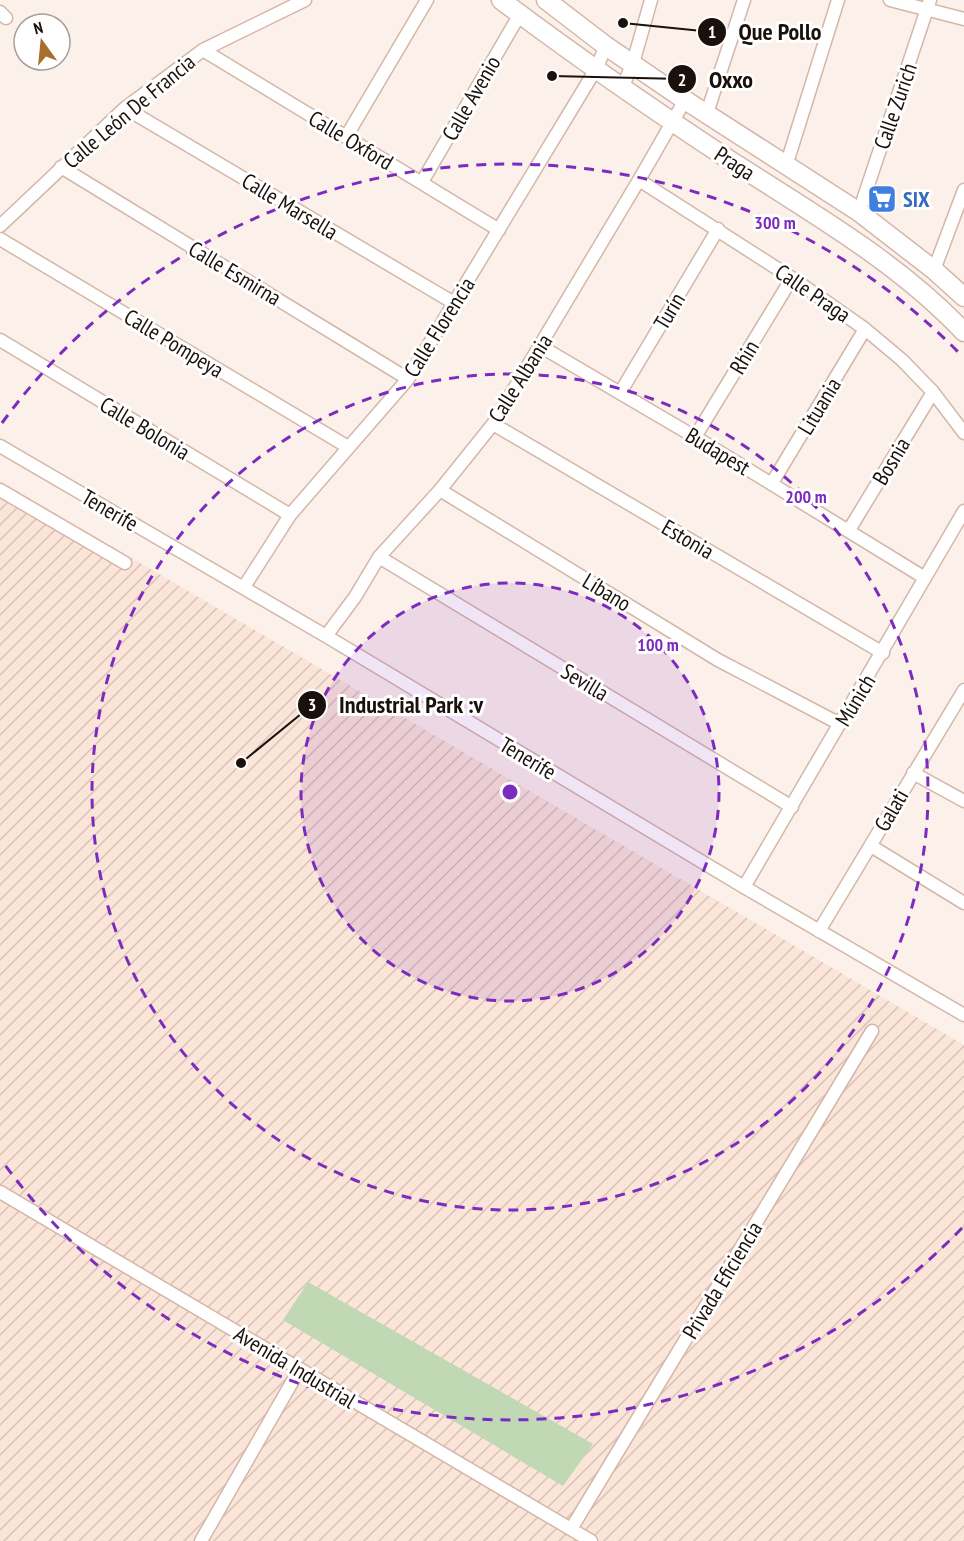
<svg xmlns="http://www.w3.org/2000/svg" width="964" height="1541" font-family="'PT Sans Narrow',sans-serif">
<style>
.industrial{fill:url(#industrial-furrows)}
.grass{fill:#c1d8b5}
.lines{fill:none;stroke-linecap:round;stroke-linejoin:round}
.street-casing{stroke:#d3b7a8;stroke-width:15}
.secondary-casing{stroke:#d3b7a8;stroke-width:21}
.street{stroke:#fff;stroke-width:12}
.secondary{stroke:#fff;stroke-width:18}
.ring{fill:none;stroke:#7b2cbf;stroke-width:3;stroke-dasharray:10 8}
.labels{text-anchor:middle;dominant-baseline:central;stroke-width:6;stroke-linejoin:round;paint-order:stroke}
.street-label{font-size:22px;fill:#1b110c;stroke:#fff}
.shop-label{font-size:22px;font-weight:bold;fill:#366cbe;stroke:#fff;text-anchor:start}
.centre{fill:#7b2cbf;stroke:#fff;stroke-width:3}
.ring-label{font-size:18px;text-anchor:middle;font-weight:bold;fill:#7b2cbf;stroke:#fff;stroke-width:6;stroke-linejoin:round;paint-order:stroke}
.leader{fill:none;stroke:#1b110c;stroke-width:2}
.callout-dot{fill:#1b110c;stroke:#fff;stroke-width:2}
.mark-label{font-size:18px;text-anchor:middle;font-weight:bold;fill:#fff}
.callout-label{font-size:24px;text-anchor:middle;font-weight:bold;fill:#1b110c;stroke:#fff;stroke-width:6;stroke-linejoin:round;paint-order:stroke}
</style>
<defs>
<pattern id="industrial-furrows" width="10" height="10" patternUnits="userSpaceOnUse" patternTransform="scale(1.5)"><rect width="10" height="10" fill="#fbe4d8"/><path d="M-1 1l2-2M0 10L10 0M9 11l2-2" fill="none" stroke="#d7c3b8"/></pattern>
</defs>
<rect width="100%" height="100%" fill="#fcf0ea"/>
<path class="industrial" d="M0 481 964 1045V1541H0Z"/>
<path class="grass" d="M308 1282 593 1444 563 1486 283 1320Z"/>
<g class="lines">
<g class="street-casing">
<path id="street" d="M890 0 964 19
M0 12 6 18
M203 50 499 230
M622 88 633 63 651 0
M125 108 454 303
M707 113 744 0
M346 137 427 0
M786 166 838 0
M61 167 408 379
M639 180 792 278 865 329 902 360 933 392 964 433
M422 182 520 14
M859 212 930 0
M0 226 125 108 203 50 305 0
M0 239 348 447
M934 270 964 190
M0 340 290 515
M540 346 695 437 925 578
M620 393 718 229
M493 424 883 653
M695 437 792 278
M0 446 326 636 744 887 964 1015
M772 483 865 329
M0 490 125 563
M440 490 718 660 840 724
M849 530 933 392
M379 557 792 807
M244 587 290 515 408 379 596 69 606 46
M326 636 355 597 379 557 440 490 493 424 639 180 685 100
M913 773 964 801
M871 846 964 903
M744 887 964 511
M819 931 964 690
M0 1192 591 1541
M571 1529 872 1031
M201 1541 299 1370"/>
</g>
<g class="secondary-casing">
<path id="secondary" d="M501 0C574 55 649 107 725 157 808 211 896 260 964 332
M546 0 606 46 685 100 859 212 934 270 964 297"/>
</g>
<use href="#street" class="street"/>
<use href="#secondary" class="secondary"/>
</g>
<circle cx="510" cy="792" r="209" fill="#7b2cbf" fill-opacity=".12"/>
<g class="ring">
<circle cx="510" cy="792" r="209"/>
<circle cx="510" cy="792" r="418"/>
<path d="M962 1228A628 628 0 0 1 2 1161M2 423A628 628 0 0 1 962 356"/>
</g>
<defs>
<g id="supermarket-square" transform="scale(1.5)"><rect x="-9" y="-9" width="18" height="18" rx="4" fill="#3f7fe0" stroke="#fff"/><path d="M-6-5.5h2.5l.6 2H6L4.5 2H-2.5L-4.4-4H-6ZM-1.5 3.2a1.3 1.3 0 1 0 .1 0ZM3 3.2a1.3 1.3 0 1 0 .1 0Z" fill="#fff"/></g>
</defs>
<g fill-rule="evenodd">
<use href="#supermarket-square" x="882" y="199"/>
</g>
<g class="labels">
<g class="street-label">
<text transform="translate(471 98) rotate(-60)">Calle Avenio</text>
<text transform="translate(895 106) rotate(-71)">Calle Zurich</text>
<text transform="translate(129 111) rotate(-40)">Calle León De Francia</text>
<text transform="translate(351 140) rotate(31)">Calle Oxford</text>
<text transform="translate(735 163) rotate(33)">Praga</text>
<text transform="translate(290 206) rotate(31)">Calle Marsella</text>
<text transform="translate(235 273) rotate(31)">Calle Esmirna</text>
<text transform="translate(813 293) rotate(34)">Calle Praga</text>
<text transform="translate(669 311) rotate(-59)">Turín</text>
<text transform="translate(439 327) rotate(-58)">Calle Florencia</text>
<text transform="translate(174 343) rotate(31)">Calle Pompeya</text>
<text transform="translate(744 357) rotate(-59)">Rhin</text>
<text transform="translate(520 378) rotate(-58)">Calle Albania</text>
<text transform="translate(819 406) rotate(-59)">Lituania</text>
<text transform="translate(145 428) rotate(31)">Calle Bolonia</text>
<text transform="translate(718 451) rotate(31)">Budapest</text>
<text transform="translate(891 461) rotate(-59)">Bosnia</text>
<text transform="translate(110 510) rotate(30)">Tenerife</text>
<text transform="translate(688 539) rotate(30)">Estonia</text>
<text transform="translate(607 592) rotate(31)">Líbano</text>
<text transform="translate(585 682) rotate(31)">Sevilla</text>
<text transform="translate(855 700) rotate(-59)">Múnich</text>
<text transform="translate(528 758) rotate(31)">Tenerife</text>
<text transform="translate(891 810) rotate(-60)">Galati</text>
<text transform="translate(722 1280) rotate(-59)">Privada Eficiencia</text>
<text transform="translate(295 1367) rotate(31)">Avenida Industrial</text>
</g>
<g class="shop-label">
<text x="903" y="199">SIX</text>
</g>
</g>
<circle cx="510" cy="792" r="9" class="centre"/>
<g class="ring-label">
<text x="775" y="229">300 m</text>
<text x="806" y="503">200 m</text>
<text x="658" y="651">100 m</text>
</g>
<path class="leader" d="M623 23L712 32M552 76L682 79M241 763L312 705"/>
<g class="callout-dot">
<circle cx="623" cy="23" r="6"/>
<circle cx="552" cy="76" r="6"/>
<circle cx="241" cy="763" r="6"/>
<circle cx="712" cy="32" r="15"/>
<circle cx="682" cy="79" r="15"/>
<circle cx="312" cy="705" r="15"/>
</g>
<g class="mark-label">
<text x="712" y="38">1</text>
<text x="682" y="86">2</text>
<text x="312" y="711">3</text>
</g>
<g class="callout-label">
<text x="780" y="40">Que Pollo</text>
<text x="731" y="88">Oxxo</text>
<text x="411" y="713">Industrial Park :v</text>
</g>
<g transform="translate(42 42) rotate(345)"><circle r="28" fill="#ffffff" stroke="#a4a09e" stroke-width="1.5"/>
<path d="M0-4.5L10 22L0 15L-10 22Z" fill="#a86e2e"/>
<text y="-9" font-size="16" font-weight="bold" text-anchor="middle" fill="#1b110c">N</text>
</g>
</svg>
